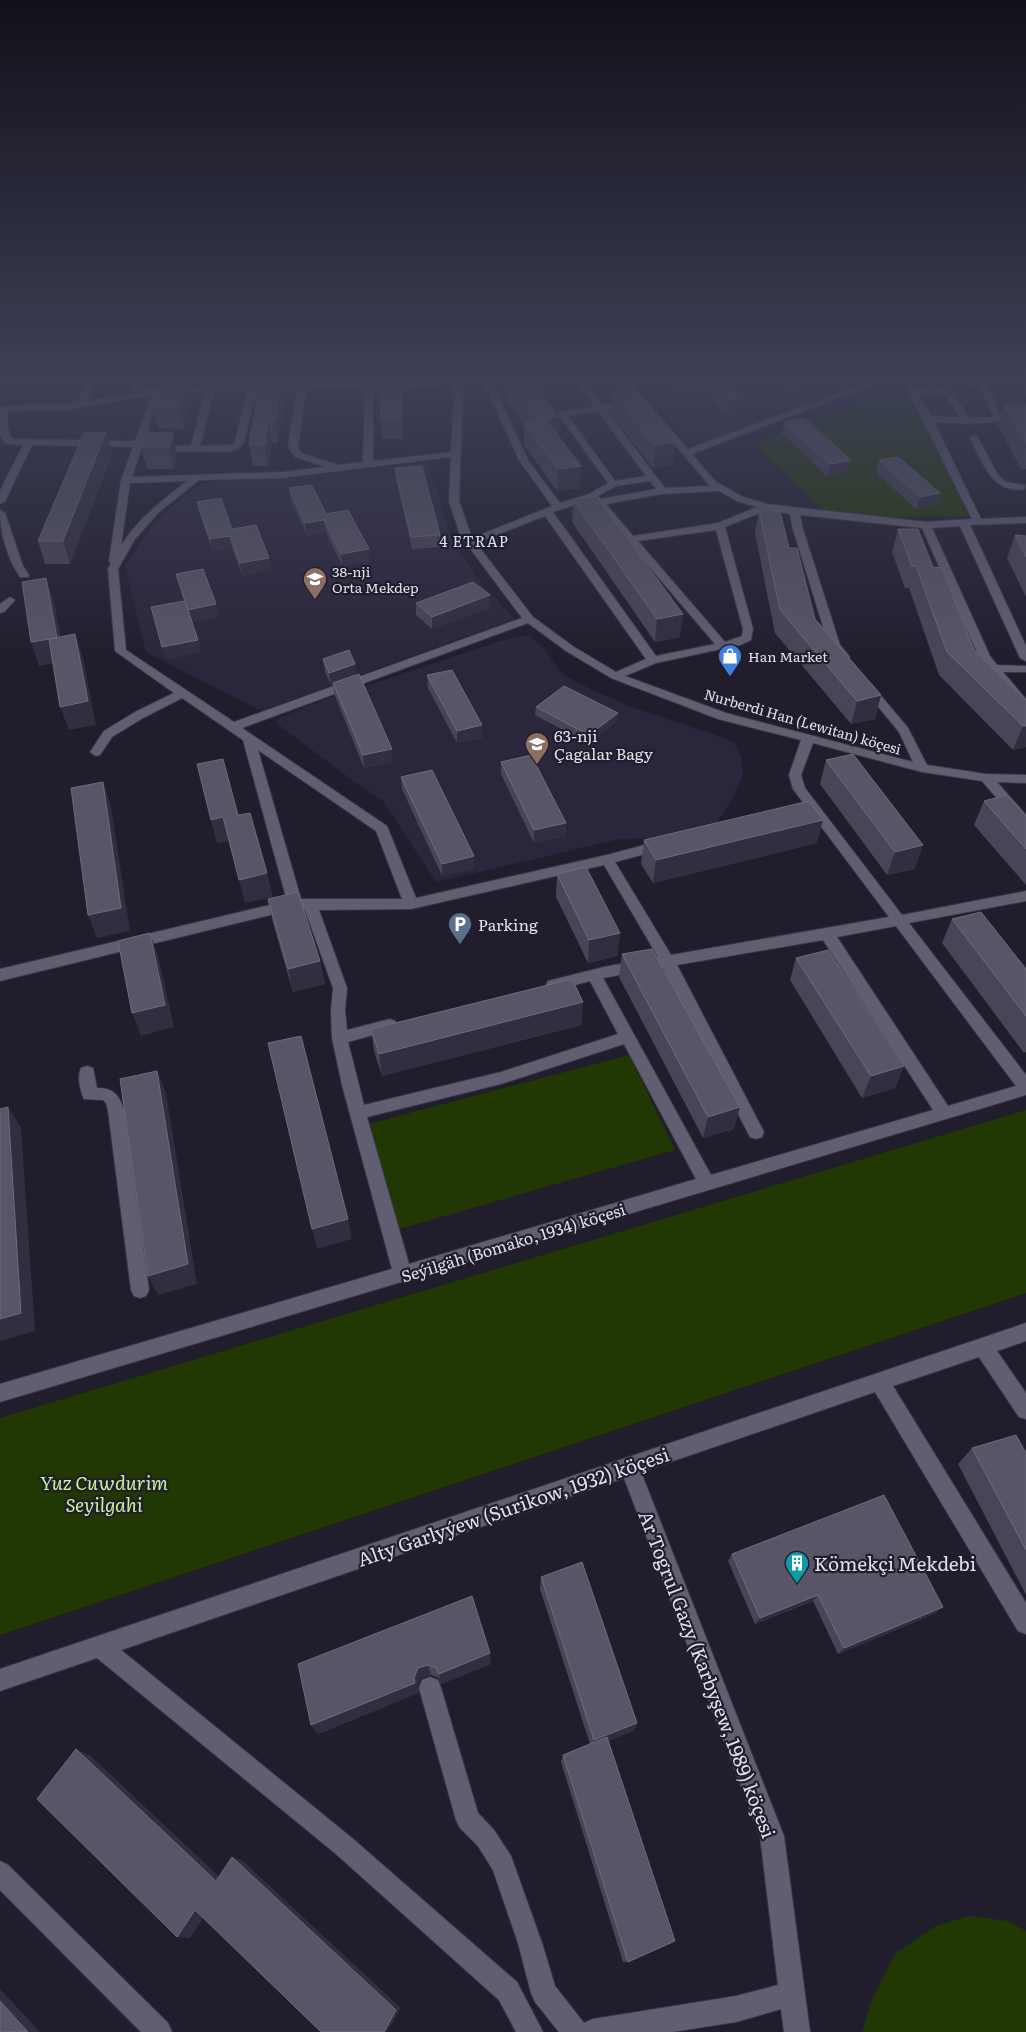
<svg xmlns="http://www.w3.org/2000/svg" width="1026" height="2032" font-family="Literata,serif">
<style>
.built{fill:#2b263c}
.green{fill:#223802}
.lines{fill:none;stroke-linecap:round;stroke-linejoin:round}
.minor-casing{stroke:#3a3744;stroke-width:2}
.minor{fill:#625e71;fill-rule:evenodd}
.wall{fill:#494556}
.shaded-wall{fill:#322e3f}
.building{fill:#595566;stroke:#6e6b7b}
.labels{text-anchor:middle;dominant-baseline:central;stroke-width:4.5;stroke-linejoin:round;paint-order:stroke}
.far-poi-label{font-size:14px;fill:#e2dfeb;stroke:#211d2d;text-anchor:start}
.far-street-label{font-size:14px;fill:#e2dfeb;stroke:#211d2d}
.far-neighbourhood-label{font-size:15px;letter-spacing:1px;fill:#d3e3fd;stroke:#211d2d}
.poi-label{font-size:16px;fill:#e2dfeb;stroke:#211d2d;text-anchor:start}
.street-label{font-size:16px;fill:#e2dfeb;stroke:#211d2d}
.near-park-label{font-size:19px;font-style:italic;fill:#c6f495;stroke:#211d2d}
.near-street-label{font-size:19px;fill:#e2dfeb;stroke:#211d2d}
.near-poi-label{font-size:19px;fill:#e2dfeb;stroke:#211d2d;text-anchor:start}
</style>
<rect width="100%" height="100%" fill="#211d2d"/>
<path class="built" d="M634 378H855L857 384 713 443 689 442Z
M429 462 452 541 479 581 515 619 261 711 146 652 125 566 152 526 180 499 203 483 295 477Z
M529 635 544 649 564 675 592 690 631 707 713 734 735 743 741 756 743 775 732 800 715 824 694 837 620 839 436 882 383 801 356 783 276 723 280 717 312 704 500 641Z"/>
<path class="green" d="M893 389 902 391 926 426 969 516 894 517 826 513 755 444Z
M629 1055 675 1150 399 1229 368 1124Z
M1026 1110V1293L0 1635V1418Z
M969 1916 1008 1921 1026 1931V2032H862L872 2000 895 1954 936 1926Z"/>
<g class="lines">
<g class="minor-casing">
<path id="minor" d="M90 378H98L87 401 132 393 138 378H146L141 391 157 388 210 386 505 378 492 382 528 460 560 503 589 494 608 483 558 414 562 411 595 407 574 378H582L603 405 634 402V406L606 410 665 488 710 486 618 378H626L688 449 879 378H891L692 454 715 481 743 497 767 504 926 522 972 519 902 378H910L915 388 944 389 945 382C954 376 976 379 987 382L1002 419 1001 421 971 424 934 422 981 519 1026 517V523L970 525 1026 646V661L1020 658 960 526 932 528 990 656 997 665 1026 666V672H1003L1026 699V711L1022 710 979 657 922 528 800 515 802 526 840 645 850 657 844 660 840 659 829 646 792 526 790 514 767 510 725 527 753 629 751 640 740 645 656 663 625 676 726 713 913 762 899 732 862 687 868 684 872 685 908 728 927 765 986 774 1026 775V783L997 782 1026 815V827L1021 826 982 781 922 772 813 743 801 775 805 788 902 915 1026 891V901L909 923 1026 1075V1095L0 1402V1384L392 1269 342 1085 332 1038 331 1011 333 988 305 910 295 909 0 981V969L287 901 243 740 182 698 143 718 112 737 100 755 96 756 90 752 104 731 135 712 174 693 115 651 108 569 111 563 109 561 121 480 133 447 32 445 5 501 0 504V491L23 445 6 444 0 436V406L65 404 78 402ZM484 384 519 460 552 506 472 538 459 501 463 385ZM454 385 451 452 373 461V388ZM953 385 980 386 993 417 969 418 952 392ZM365 388 363 462 338 465 301 453 298 447 306 389ZM297 390 288 447 295 457 325 467 282 472 132 477 160 393 205 392 191 446H156L151 449 153 451 229 452 238 449 244 442 256 391ZM247 391 235 442 232 445 200 446 214 392ZM918 393 945 394 960 417 931 416ZM152 395 135 441 12 439 7 427 8 411 65 410ZM598 411 646 476 615 481 568 416ZM451 457 449 501 460 535 522 618 234 722 126 650 118 569 135 539 158 513 199 480 282 478ZM187 481C163 500 137 519 121 546L130 483ZM650 481 656 489 601 499 598 496 616 486ZM719 491 737 501 757 507 718 523 633 536 606 504 662 494ZM590 500 596 504 715 644 656 656 553 512ZM545 516 646 659 616 672 574 647 533 617 476 543ZM716 530 743 629 742 636 725 642 638 541ZM528 623 566 651 611 678 718 719 801 740 789 775 793 789 889 917 671 955 615 862 668 848 670 845 668 842 663 840 607 855 416 898 387 826 242 728ZM258 750 376 831 402 899H301ZM604 865 658 957 604 967 548 981 546 985 548 989 553 991 590 981 618 1034 501 1072 364 1105 348 1042 395 1029 398 1025 395 1021 390 1019 347 1030 345 1011 347 988 319 910 411 909ZM896 926 1016 1086 948 1106 837 937ZM823 940 933 1110 711 1175 603 978 663 967 750 1137 756 1139 762 1137 764 1132 677 965ZM624 1044 696 1179 409 1264 367 1117 501 1084Z
M974 435 978 438 998 475 1006 482 1025 485V489C992 495 982 461 970 438Z
M0 510 5 513 23 566 29 575 28 577H20C7 558 0 533 0 510Z
M10 597 15 600 4 612 0 613V604Z
M87 1066 93 1068 97 1088C114 1088 119 1095 124 1110L149 1290 146 1296 140 1298 134 1296 131 1290 108 1110 106 1103 103 1100 84 1099C80 1091 77 1076 81 1068Z
M1026 1323V1341L997 1351 1026 1393V1419L1019 1417 979 1357 893 1386 1026 1603V1634L1018 1631 875 1392 641 1472 784 1836 810 2032H784L781 2009 736 2022 672 2032H559L535 2002 531 1993 518 1943 493 1870 478 1846 460 1828 456 1820 419 1688 422 1680 430 1677 438 1680 441 1688 478 1813 494 1830 511 1856 542 1943 555 1986 584 2023 593 2019 736 1996 778 1985 760 1836 624 1478 121 1650 352 1838 517 1982 543 2032H516L499 2000 336 1854 97 1658 0 1691V1669Z
M0 1861 8 1865 168 2023 172 2032H141L0 1890Z"/>
</g>
<use href="#minor" class="minor"/>
</g>
<path class="wall" d="M0 378H25L21 385H0Z
M161 378H207L206 382H195L194 385H190L192 394 183 429 158 428 153 407Z
M261 378H288L287 382H284L286 392 278 443H272L268 466H253L249 444Z
M300 378H322L321 380H300Z
M382 378H404L403 379 404 389 403 439H382L380 418Z
M513 378H558V391L541 394 559 417 558 436 580 488 557 491 524 445V425L506 400V379Z
M668 378H725L743 409 724 412 707 394 686 397Z
M749 378H807L809 392 790 395 772 378 752 381Z
M915 378H941L939 386 918 385Z
M1016 378H1026V395Z
M612 391 673 464 653 468 610 413Z
M1004 404 1026 406V469H1021L998 425Z
M784 422 849 472 827 476 782 433Z
M173 433 177 455 174 469H147L141 447Z
M112 454 70 564H45L38 541Z
M879 460 940 493 937 505 916 509 876 472Z
M395 468 440 535 441 547 412 549 396 480Z
M289 488 326 514 369 549 370 561 342 566 326 532 307 535 291 500Z
M573 500 680 637 655 642 572 522Z
M197 502 232 529 269 558 271 570 242 575 232 548 212 551 200 514Z
M759 511 789 548 815 619 881 695 875 719 851 724 775 633 755 533Z
M898 529 933 567 974 650 1026 700V747L1013 750 939 675 909 588H905L892 552Z
M1015 535 1026 536V597L1007 558Z
M176 574 218 617 192 622 198 640 201 652 166 659 151 607 184 601Z
M416 603 490 608 432 629 416 615Z
M323 659 355 664 356 675 393 762 364 768 335 696 333 684 331 685 325 672Z
M427 675 482 738 457 743 428 688Z
M536 707 618 713 617 721 589 744 535 715Z
M826 760 915 869 887 875 820 784Z
M501 762 566 823 565 836 534 843 501 774Z
M401 777 474 868 442 876 402 789Z
M984 801 1026 816V885L974 825Z
M644 840 817 843 653 883 641 864Z
M557 874 620 933 617 956 588 963 556 897Z
M268 899 320 961 325 984 293 992 273 923Z
M952 919 1026 969V1052L1024 1053 942 943Z
M622 954 740 1107 734 1129 703 1138 619 977Z
M796 958 904 1066 895 1088 862 1098 790 980Z
M582 1025 382 1076 374 1051 371 1029Z
M972 1448 1026 1453V1595L958 1464Z
M732 1554 936 1613 838 1654 813 1601 755 1624 728 1561Z
M541 1577 637 1723 633 1731 608 1741 628 1962H623L561 1762 563 1755 590 1744 540 1589Z
M298 1664H491L441 1684 439 1678 431 1675 421 1678 417 1687 418 1693 318 1734 311 1725Z"/>
<path class="shaded-wall" d="M19 378H25L21 385Z
M186 378H188L192 394 183 429 179 408Z
M281 378H283L286 392 278 443 275 421Z
M402 378H403L404 389 403 439 401 417Z
M537 378H558V391L537 394Z
M752 378H772L752 381Z
M811 381 809 392 790 395 792 384Z
M708 383 707 394 686 397 687 386Z
M745 398 743 409 724 412 726 401Z
M559 417 558 439 537 441V420Z
M268 421 272 443 268 466 265 444Z
M106 432 112 454 70 564 63 541Z
M173 433 177 455 174 469 169 447Z
M675 442 673 464 653 468 655 446Z
M851 460 849 472 827 476 830 464Z
M581 466 580 488 557 491 558 469Z
M940 493 937 505 916 509 920 497Z
M324 520 326 532 307 535 305 523Z
M230 536 232 548 212 551 210 539Z
M369 549 370 561 342 566 341 554Z
M269 558 271 570 242 575 240 563Z
M46 578 54 601 65 661 39 666 31 642Z
M490 595V608L432 629V617Z
M216 604 218 617 191 622 188 610Z
M683 614 680 637 655 642 657 619Z
M75 634 83 658 96 725 69 730 60 707Z
M198 640 201 652 166 659 162 647Z
M355 664 356 676 331 685 329 673Z
M881 695 875 719 851 724 857 701Z
M618 713 617 721 589 744V735Z
M482 725V738L457 743V731Z
M1023 726H1026V747L1013 750Z
M392 749 393 762 364 768 363 755Z
M103 782 111 806 130 931 97 938 88 915Z
M223 817 229 841 217 843 211 820Z
M823 820 817 843 653 883 656 860Z
M566 823 565 836 534 843V830Z
M923 845 915 869 887 875 895 852Z
M474 856V868L442 876V864Z
M267 873 273 897 245 903 239 880Z
M150 933 158 956 174 1027 141 1036 132 1013Z
M620 933 617 956 588 963 589 940Z
M320 961 325 984 293 992 288 969Z
M583 1002 582 1025 382 1076 379 1054Z
M904 1066 895 1088 862 1098 871 1076Z
M157 1071 166 1093 197 1284 158 1295 148 1276Z
M8 1107 21 1128 35 1331 0 1341V1319Z
M740 1107 734 1129 703 1138 708 1117Z
M348 1219 352 1239 317 1249 312 1229Z
M818 1595 813 1601 755 1624 760 1618Z
M943 1607 936 1613 838 1654 844 1648Z
M490 1653 491 1664 441 1684 439 1674Z
M428 1665 431 1675 421 1678 417 1687 418 1693 318 1734 311 1725 414 1678 418 1668Z
M637 1723 633 1731 591 1748 594 1740Z
M76 1749 91 1756 227 1884 216 1881Z
M232 1857 243 1861 401 2008 387 2032H384Z
M195 1910 207 1912 190 1938 177 1937Z
M0 1989 40 2032H28L0 2001Z"/>
<path class="building" d="M161 378H186L179 408 153 407Z
M261 378H281L275 421H268L265 444H249Z
M382 378H402L401 417 380 418Z
M513 378H528L559 417 537 420 506 379Z
M680 378H725L745 398 726 401 708 383 687 386Z
M786 378H807L811 381 792 384Z
M629 389 675 442 655 446 612 391Z
M1004 404H1024L1026 406V443Z
M804 418 851 460 830 464 784 422Z
M546 420 581 466 558 469 524 423Z
M106 432 63 541H38L84 433Z
M146 432 173 433 169 447H141Z
M898 457 940 493 920 497 879 460Z
M422 466 440 535 411 537 395 468Z
M312 485 326 514 348 510 369 549 341 554 324 520 305 523 289 488Z
M596 496 683 614 657 619 573 500Z
M221 498 232 529 256 525 269 558 240 563 230 536 210 539 197 502Z
M759 511H780L789 548H797L815 619 881 695 857 701 780 610Z
M898 529H918L933 567 942 568 974 650 1026 700V726H1023L947 652 916 566H912Z
M1015 535 1026 536V557Z
M203 569 216 604 188 610 176 574Z
M46 578 57 638 31 642 22 582Z
M473 582 490 595 432 617 416 603Z
M185 601 198 640 162 647 151 607Z
M75 634 88 701 60 707 49 639Z
M349 650 355 664 329 673 323 659Z
M452 670 482 725 457 731 427 675Z
M359 674 392 749 363 755 333 683Z
M564 686 618 713 589 735 536 707Z
M853 754 923 845 895 852 826 760Z
M531 755 566 823 534 830 501 762Z
M223 759 238 815 250 813 267 873 239 880 223 817 211 820 197 764Z
M432 770 474 856 442 864 401 777Z
M103 782 121 908 88 915 71 788Z
M1007 795 1026 816V849L984 801Z
M809 801 823 820 656 860 644 840Z
M586 867 620 933 589 940 557 874Z
M298 892 320 961 288 969 268 899Z
M981 912 1026 969V1016L952 919Z
M150 933 165 1005 132 1013 118 941Z
M652 949 740 1107 708 1117 622 954Z
M828 950 904 1066 871 1076 796 958Z
M572 979 583 1002 379 1054 371 1029Z
M301 1036 348 1219 312 1229 268 1043Z
M157 1071 188 1264 148 1276 120 1079Z
M8 1107 21 1313 0 1319V1109Z
M1016 1435 1026 1453V1550L972 1448Z
M884 1495 943 1607 844 1648 818 1595 760 1618 732 1554Z
M582 1562 637 1723 594 1740 541 1577Z
M472 1596 490 1653 439 1674 436 1668 428 1665 418 1668 414 1678 415 1683 311 1725 298 1664Z
M607 1737 675 1941 628 1962 563 1755Z
M76 1749 216 1881 232 1857 396 2010 384 2032H321L195 1910 177 1937 37 1799Z
M0 2001 28 2032H0Z"/>
<linearGradient id="sky" x2="0" y2="1"><stop stop-color="#121019"/><stop offset="0.57" stop-color="#3d4057"/><stop offset="1" stop-color="#3d4057" stop-opacity="0"/></linearGradient>
<rect width="1026" height="662" fill="url(#sky)"/>
<defs>
<g id="school-pin" transform="scale(1.25)"><path d="M0 17L-7.5 6A9.5 9.5 0 1 1 7.5 6Z" fill="#8d6e63" stroke="#211d2d"/><path d="M0-5L7-2L0 1L-7-2ZM-4 1L0 2.5L4 1V4Q0 6-4 4Z" fill="#fff"/></g>
<g id="shop-pin" transform="scale(1.25)"><path d="M0 17L-7.5 6A9.5 9.5 0 1 1 7.5 6Z" fill="#3f7fe0" stroke="#211d2d"/><path d="M-5-2.5h2.3a2.7 3.5 0 0 1 5.4 0H5L5.5 6h-11ZM-1.5-2.5h3a1.5 2.3 0 0 0-3 0Z" fill="#fff"/></g>
<g id="parking-pin" transform="scale(1.25)"><path d="M0 17L-7.5 6A9.5 9.5 0 1 1 7.5 6Z" fill="#5c6f8a" stroke="#211d2d"/><path d="M-3.5-5.5H1a3.5 3.5 0 0 1 0 7H-1V5.5H-3.5ZM-1-3.4V-.6H.8a1.4 1.4 0 0 0 0-2.8Z" fill="#fff"/></g>
<g id="building-pin" transform="scale(1.25)"><path d="M0 17L-7.5 6A9.5 9.5 0 1 1 7.5 6Z" fill="#0f9aa8" stroke="#211d2d"/><path d="M-4-6H4V6H1V3H-1V6H-4ZM-2.5-4.3h1.7v1.8h-1.7ZM.8-4.3h1.7v1.8H.8ZM-2.5-1h1.7V.8h-1.7ZM.8-1h1.7V.8H.8Z" fill="#fff"/></g>
</defs>
<g fill-rule="evenodd">
<use href="#school-pin" x="315" y="579"/>
<use href="#shop-pin" x="730" y="656"/>
<use href="#school-pin" x="537" y="744"/>
<use href="#parking-pin" x="460" y="924"/>
<use href="#building-pin" x="797" y="1563"/>
</g>
<g class="labels">
<g class="far-poi-label">
<text x="332" y="571">38-nji<tspan x="332" dy="16">Orta Mekdep</tspan></text>
<text x="748" y="656">Han Market</text>
</g>
<g class="far-street-label">
<text transform="translate(803 721) rotate(16)">Nurberdi Han (Lewitan) köçesi</text>
</g>
<g class="far-neighbourhood-label">
<text x="474" y="540">4 ETRAP</text>
</g>
<g class="poi-label">
<text x="554" y="735">63-nji<tspan x="554" dy="18">Çagalar Bagy</tspan></text>
<text x="478" y="924">Parking</text>
</g>
<g class="street-label">
<text transform="translate(513 1242) rotate(-17)">Seýilgäh (Bomako, 1934) köçesi</text>
</g>
<g class="near-park-label">
<text x="104" y="1482">Yuz Cuwdurim<tspan x="104" dy="22">Seyilgahi</tspan></text>
</g>
<g class="near-street-label">
<text transform="translate(513 1506) rotate(-19)">Alty Garlyýew (Surikow, 1932) köçesi</text>
<text transform="translate(708 1674) rotate(69)">Ar Togrul Gazy (Karbyşew, 1989) köçesi</text>
</g>
<g class="near-poi-label">
<text x="814" y="1563">Kömekçi Mekdebi</text>
</g>
</g>
</svg>
